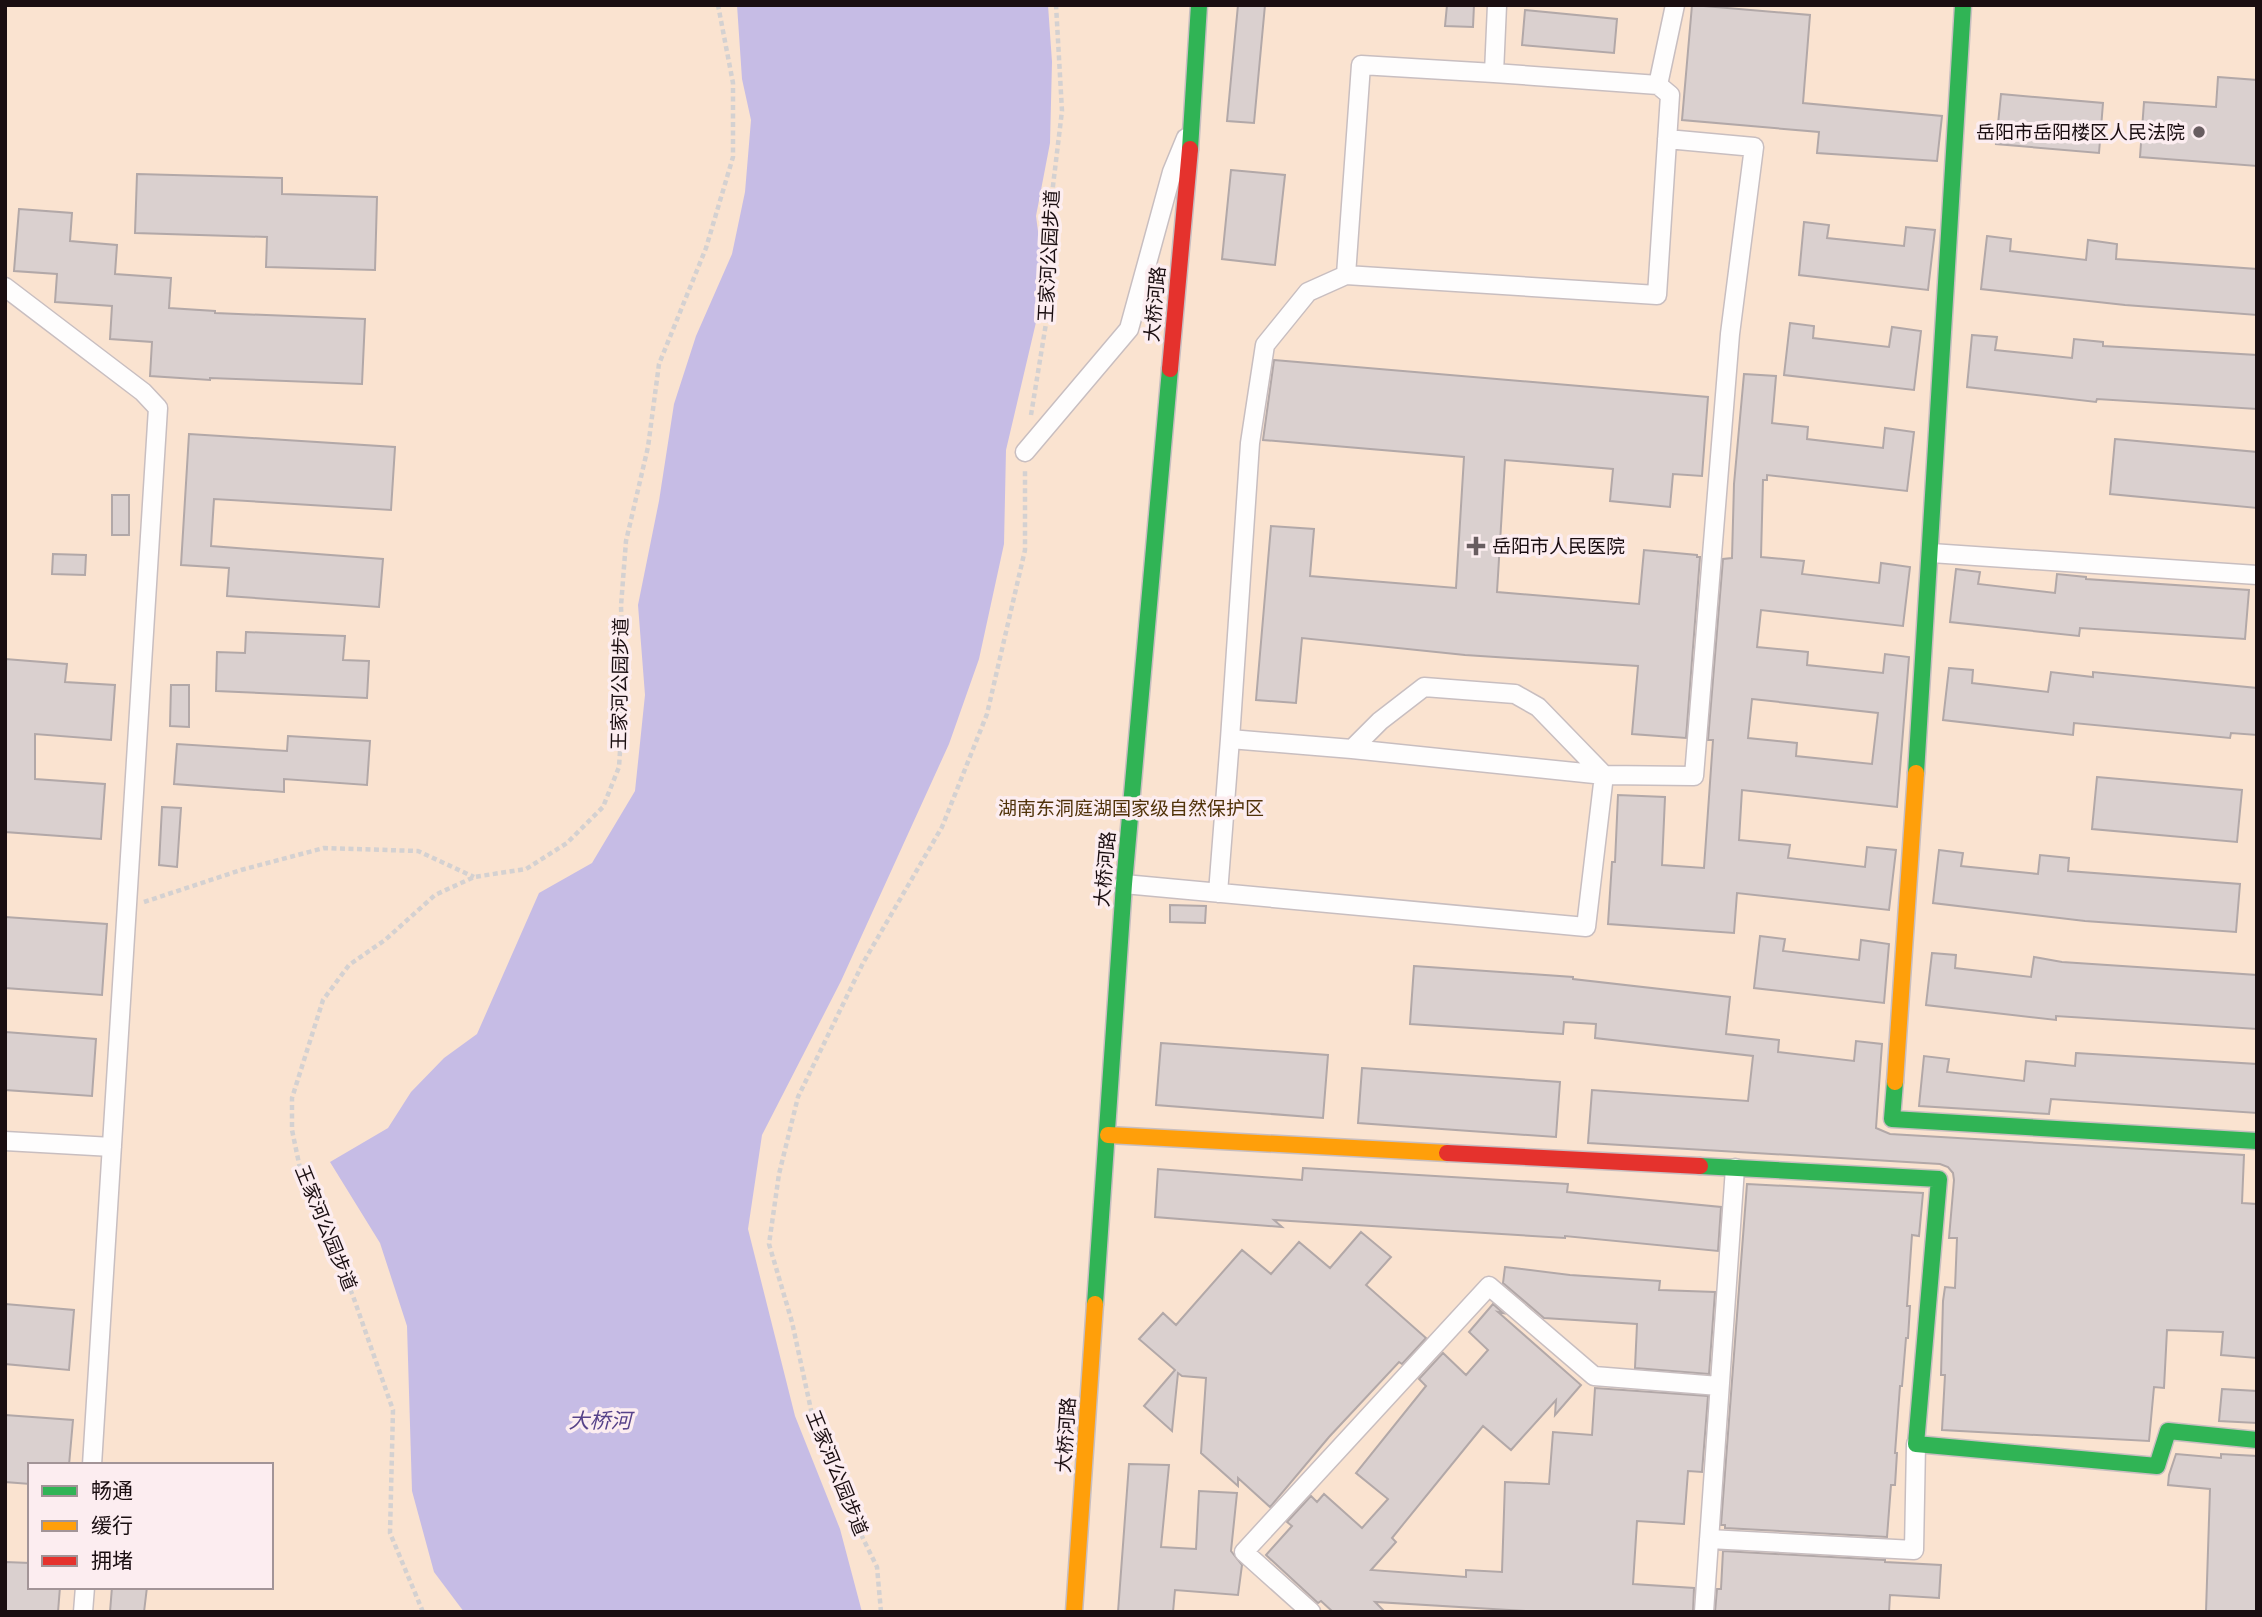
<svg xmlns="http://www.w3.org/2000/svg" width="2262" height="1617" font-family="Inter,'Noto Sans SC',sans-serif">
<style>
.green{fill:#fae3d0;fill-rule:evenodd}
.water{fill:#c6bce5}
.building{fill:#dad0cf;stroke:#b2a8a8;stroke-width:2;fill-rule:evenodd}
.lines{fill:none;stroke-linecap:round;stroke-linejoin:round}
.street-casing{stroke:#c8bec0;stroke-width:21}
.fast-casing{stroke:#c8bec0;stroke-width:19}
.slow-casing{stroke:#c8bec0;stroke-width:19}
.jam-casing{stroke:#c8bec0;stroke-width:19}
.path{stroke:#d4d1d1;stroke-width:4.5;stroke-dasharray:5 3.5;stroke-linecap:butt}
.street{stroke:#fefdfd;stroke-width:18}
.fast{stroke:#30b455;stroke-width:16}
.slow{stroke:#ff9f0a;stroke-width:16}
.jam{stroke:#e5322d;stroke-width:16}
.poi-dot{fill:#685d60;stroke:#fcedf0;stroke-width:2.5}
.labels{text-anchor:middle;dominant-baseline:central;stroke-width:7;stroke-linejoin:round;paint-order:stroke}
.poi-label{font-size:19px;fill:#1a0e11;stroke:#fcedf0;text-anchor:end}
.street-label{font-size:19px;fill:#1a0e11;stroke:#fcedf0}
.park-label{font-size:19px;fill:#51330a;stroke:#fcedf0}
.water-label{font-size:21px;font-style:italic;fill:#564289;stroke:#fcedf0}
</style>
<rect width="100%" height="100%" fill="#f8f0f2"/>
<path class="green" d="M5 5H2257V1612H5ZM30 1465H271V1587H30Z"/>
<path class="water" d="M737 5H1048L1052 62 1050 143 1036 216 1045 284 1006 450 1004 544 979 659 949 744 841 981 762 1135 748 1229 795 1416 840 1529 862 1612H464L434 1572 412 1491 407 1326 380 1243 330 1162 388 1128 411 1092 444 1058 477 1034 539 893 592 863 635 791 645 695 638 605 659 501 674 404 696 336 732 254 745 192 751 120 742 79Z"/>
<path class="building" d="M1238 5H1265L1254 123 1227 121Z
M1447 5H1474L1473 27 1445 26Z
M1692 5 1810 15 1803 103 1942 116 1937 161 1817 153 1819 132 1682 120Z
M1525 10 1617 19 1614 53 1522 45Z
M2218 77 2257 80V166L2140 157 2144 102 2216 107Z
M2001 94 2103 103 2099 153 1996 144Z
M1231 170 1285 175 1275 265 1222 259Z
M137 174 282 178V194L377 197 375 270 266 267 267 237 135 233Z
M19 209 72 213 70 241 117 245 115 274 171 278 169 308 215 311V313L365 319 362 384 210 378V380L150 376 152 342 110 339 112 306 55 302 57 274 14 271Z
M1804 222 1829 225 1827 238 1904 246 1906 227 1935 230 1928 290 1799 275Z
M1987 236 2011 239 2010 251 2086 260 2088 240 2117 244 2116 259 2257 269V315L2125 305 1981 289Z
M1790 323 1814 326 1813 338 1889 347 1892 327 1921 331 1914 390 1784 375Z
M1972 335 1997 337 1995 350 2072 358 2074 339 2103 342V346L2257 355V409L2097 399 2096 402 1967 387Z
M1274 360 1708 397 1702 476 1673 474 1670 507 1610 501 1613 469 1505 460 1497 592 1639 604 1644 550 1697 555V557H1700L1686 738 1632 734 1638 666 1465 655 1302 638 1296 703 1256 700 1271 526 1314 529 1310 576 1456 588 1464 457 1263 440Z
M1744 374 1776 376 1772 423 1808 427 1807 439 1883 448 1885 428 1914 432 1907 491 1767 475V480H1763L1761 557 1804 561 1802 574 1879 583 1881 563 1910 567 1903 626 1761 610 1757 647 1808 652 1807 665 1883 673 1885 654 1909 657 1897 807 1742 790 1739 840 1790 845 1788 858 1865 867 1867 847 1896 850 1889 910 1737 893 1734 933 1608 924 1612 862H1615L1618 795 1665 797 1662 865 1704 868 1713 740H1708L1723 559 1732 558 1734 484ZM1752 699 1878 713 1872 764 1796 756 1797 743 1748 738Z
M189 434 395 447 391 510 214 499 211 546 383 559 379 607 227 596 229 568 181 565Z
M2115 439 2257 452V508L2110 494Z
M112 495H129V535H112Z
M53 554 86 555 85 575 52 574Z
M1956 569 1980 572 1978 584 2055 593 2057 574 2086 577V579L2249 590 2245 639 2080 628 2079 636 1950 622Z
M246 632 345 636 343 660 369 661 367 698 216 691 217 652 245 653Z
M5 659 67 664 65 682 115 685 111 740 35 734V779L105 784 101 839 5 832Z
M1949 668 1973 670 1972 683 2048 692 2051 672 2093 677V672L2257 688V735L2231 733 2230 738 2074 723 2073 735 1943 720Z
M171 685H189V727L170 726Z
M288 736 370 741 367 785 284 779V792L174 784 177 744 287 751Z
M2097 777 2242 790 2237 842 2092 829Z
M162 807 181 808 177 867 159 865Z
M1939 850 1963 853 1961 866 2038 874 2040 855 2069 858 2068 871 2240 884 2236 932 2085 921 1933 903Z
M1170 905 1206 906 1205 923 1170 922Z
M5 917 107 924 102 995 5 988Z
M1760 936 1785 939 1783 951 1859 960 1861 940 1889 944 1884 1003 1754 988Z
M1932 953 1956 955 1955 968 2031 977 2034 957 2062 962 2257 975V1029L2056 1016V1020L1926 1005Z
M1414 966 1573 977V979L1730 997 1726 1034 1779 1040 1778 1052 1854 1061 1856 1041 1882 1044 1876 1128 1890 1134 2244 1155 2242 1203 2257 1204V1358L2221 1355 2223 1332 2167 1330 2164 1388 2154 1387 2149 1441 1942 1430 1945 1375H1941L1943 1301 1945 1287 1955 1288 1957 1238H1949L1954 1180 1953 1173 1948 1167 1940 1164 1588 1143 1592 1090 1748 1101 1753 1056 1595 1038 1596 1024 1564 1022 1563 1034 1410 1024Z
M5 1032 96 1039 92 1096 5 1090Z
M1161 1043 1328 1055 1323 1118 1156 1105Z
M2076 1053 2257 1064V1113L2051 1099 2049 1114 1919 1106 1924 1056 1949 1059 1947 1072 2024 1081 2026 1061 2075 1066Z
M1362 1068 1560 1082 1556 1137 1358 1123Z
M1303 1168 1568 1184 1567 1192 1721 1207 1718 1251 1565 1236V1238L1274 1220 1282 1227 1155 1217 1158 1169 1302 1180Z
M1747 1184 1923 1193 1919 1236 1912 1235 1907 1306H1910L1908 1338H1906L1902 1386H1900L1895 1453H1897L1895 1485H1891L1887 1537 1725 1528V1525H1721Z
M1361 1232 1391 1257 1366 1285 1426 1338 1402 1364 1399 1362 1329 1437 1270 1507 1238 1478V1486L1201 1453 1206 1378 1182 1376 1178 1373 1172 1431 1144 1406 1175 1370 1139 1339 1163 1313 1176 1325 1242 1250 1271 1274 1299 1242 1330 1268Z
M1505 1267 1570 1275 1660 1281 1659 1290 1715 1292 1709 1374 1635 1368 1637 1324 1544 1318 1503 1283Z
M5 1304 74 1310 69 1370 5 1364Z
M1493 1304 1503 1313 1498 1312 1581 1385 1555 1415 1556 1400 1511 1450 1483 1426 1392 1538 1396 1542 1371 1570 1466 1577V1570L1502 1572 1505 1482 1549 1484 1553 1432 1592 1435 1595 1388 1708 1396 1702 1472 1688 1471 1684 1524 1637 1521 1633 1584 1694 1588 1693 1612H1542L1375 1602 1385 1612H1333L1321 1601 1318 1603 1266 1555 1292 1526 1287 1522 1311 1496 1317 1502 1324 1494 1362 1528 1388 1499 1356 1473 1426 1386 1419 1379 1443 1353 1466 1375 1488 1350 1469 1332Z
M2222 1389 2257 1391V1423L2219 1421Z
M5 1415 73 1420 69 1465H30V1484L5 1482Z
M2176 1454 2221 1458V1454L2257 1456V1612H2206L2210 1489 2168 1485 2169 1475Z
M1129 1464 1169 1465 1161 1547 1196 1549 1199 1491 1237 1493 1231 1551 1242 1565 1238 1595 1175 1590 1173 1612H1118Z
M1723 1551 1885 1560V1562L1941 1565 1939 1598 1890 1595 1889 1612H1715L1717 1589H1721Z
M5 1562 30 1563V1587H60L58 1612H5Z
M112 1587H147L144 1612H110Z"/>
<g class="lines">
<g class="street-casing">
<path id="street" d="M1497 5 1494 73 1361 65 1346 275 1657 295 1670 95 1658 85 1675 5
M1494 73 1658 85
M5 287 143 392 158 408 92 1465
M1025 452 1129 329 1172 172 1186 138
M1931 553 2257 575
M1230 739 1250 443 1265 345 1308 292 1346 275
M1352 749 1604 775 1694 776 1730 334 1754 147 1667 139
M1124 884 1586 927 1604 775 1538 707 1515 694 1424 687 1380 721 1352 749 1230 739 1218 893
M5 1141 112 1147
M1709 1539 1914 1550 1916 1444
M83 1612 85 1587
M1311 1612 1244 1552 1489 1286 1594 1376 1719 1386
M1704 1612 1735 1168"/>
</g>
<g class="fast-casing">
<path id="fast" d="M1190 149 1199 5
M1916 773 1963 5
M1895 1082 1892 1119 2257 1141
M1700 1166 1939 1179 1916 1444 2157 1466 2168 1431 2257 1440
M1095 1304 1124 884 1170 369"/>
</g>
<g class="slow-casing">
<path id="slow" d="M1895 1082 1916 773
M1108 1135 1447 1153
M1074 1612 1095 1304"/>
</g>
<g class="jam-casing">
<path id="jam" d="M1170 369 1190 149
M1447 1153 1700 1166"/>
</g>
<path class="path" d="M1031 415 1050 299 1049 219 1062 111 1056 5
M144 902 241 870 324 848 418 851 474 877
M423 1612 390 1533 393 1410 353 1296 302 1178 292 1130V1098L323 1000 349 965 385 940 435 895 474 877 526 869 567 843 603 807 619 767 624 688 621 606 626 541 648 447 659 364 706 248 733 157V83L718 5
M881 1612 877 1567 850 1512 813 1419 792 1322 769 1244 779 1174 798 1097 863 963 942 827 987 714 1025 550V469"/>
<use href="#street" class="street"/>
<use href="#fast" class="fast"/>
<use href="#slow" class="slow"/>
<use href="#jam" class="jam"/>
</g>
<g class="poi-dot">
<circle cx="2199" cy="132" r="7"/>
<path d="M1472.5 535.5h7v7h7v7h-7v7h-7v-7h-7v-7h7z"/>
</g>
<g class="labels">
<g class="poi-label">
<text x="2185" y="132">岳阳市岳阳楼区人民法院</text>
<text x="1492" y="546" text-anchor="start">岳阳市人民医院</text>
</g>
<g class="street-label">
<text transform="translate(1049 256) rotate(-87)">王家河公园步道</text>
<text transform="translate(1155 304) rotate(-85)">大桥河路</text>
<text transform="translate(620 684) rotate(-89)">王家河公园步道</text>
<text transform="translate(1105 869) rotate(-85)">大桥河路</text>
<text transform="translate(326 1228) rotate(68)">王家河公园步道</text>
<text transform="translate(1066 1435) rotate(-86)">大桥河路</text>
<text transform="translate(837 1473) rotate(68)">王家河公园步道</text>
</g>
<g class="park-label">
<text x="1131" y="808">湖南东洞庭湖国家级自然保护区</text>
</g>
<g class="water-label">
<text x="600" y="1420">大桥河</text>
</g>
</g>
<rect width="2262" height="1617" fill="none" stroke="#1a0e11" stroke-width="14"/>
<rect x="28" y="1463" width="245" height="126" fill="#fcedf0" stroke="#a29497" stroke-width="2"/>
<rect x="42" y="1486" width="35" height="10" fill="#30b455" stroke="#a29497" stroke-width="2"/>
<text x="91" y="1498" font-size="21" fill="#1a0e11">畅通</text>
<rect x="42" y="1521" width="35" height="10" fill="#ff9f0a" stroke="#a29497" stroke-width="2"/>
<text x="91" y="1533" font-size="21" fill="#1a0e11">缓行</text>
<rect x="42" y="1556" width="35" height="10" fill="#e5322d" stroke="#a29497" stroke-width="2"/>
<text x="91" y="1568" font-size="21" fill="#1a0e11">拥堵</text>
</svg>
